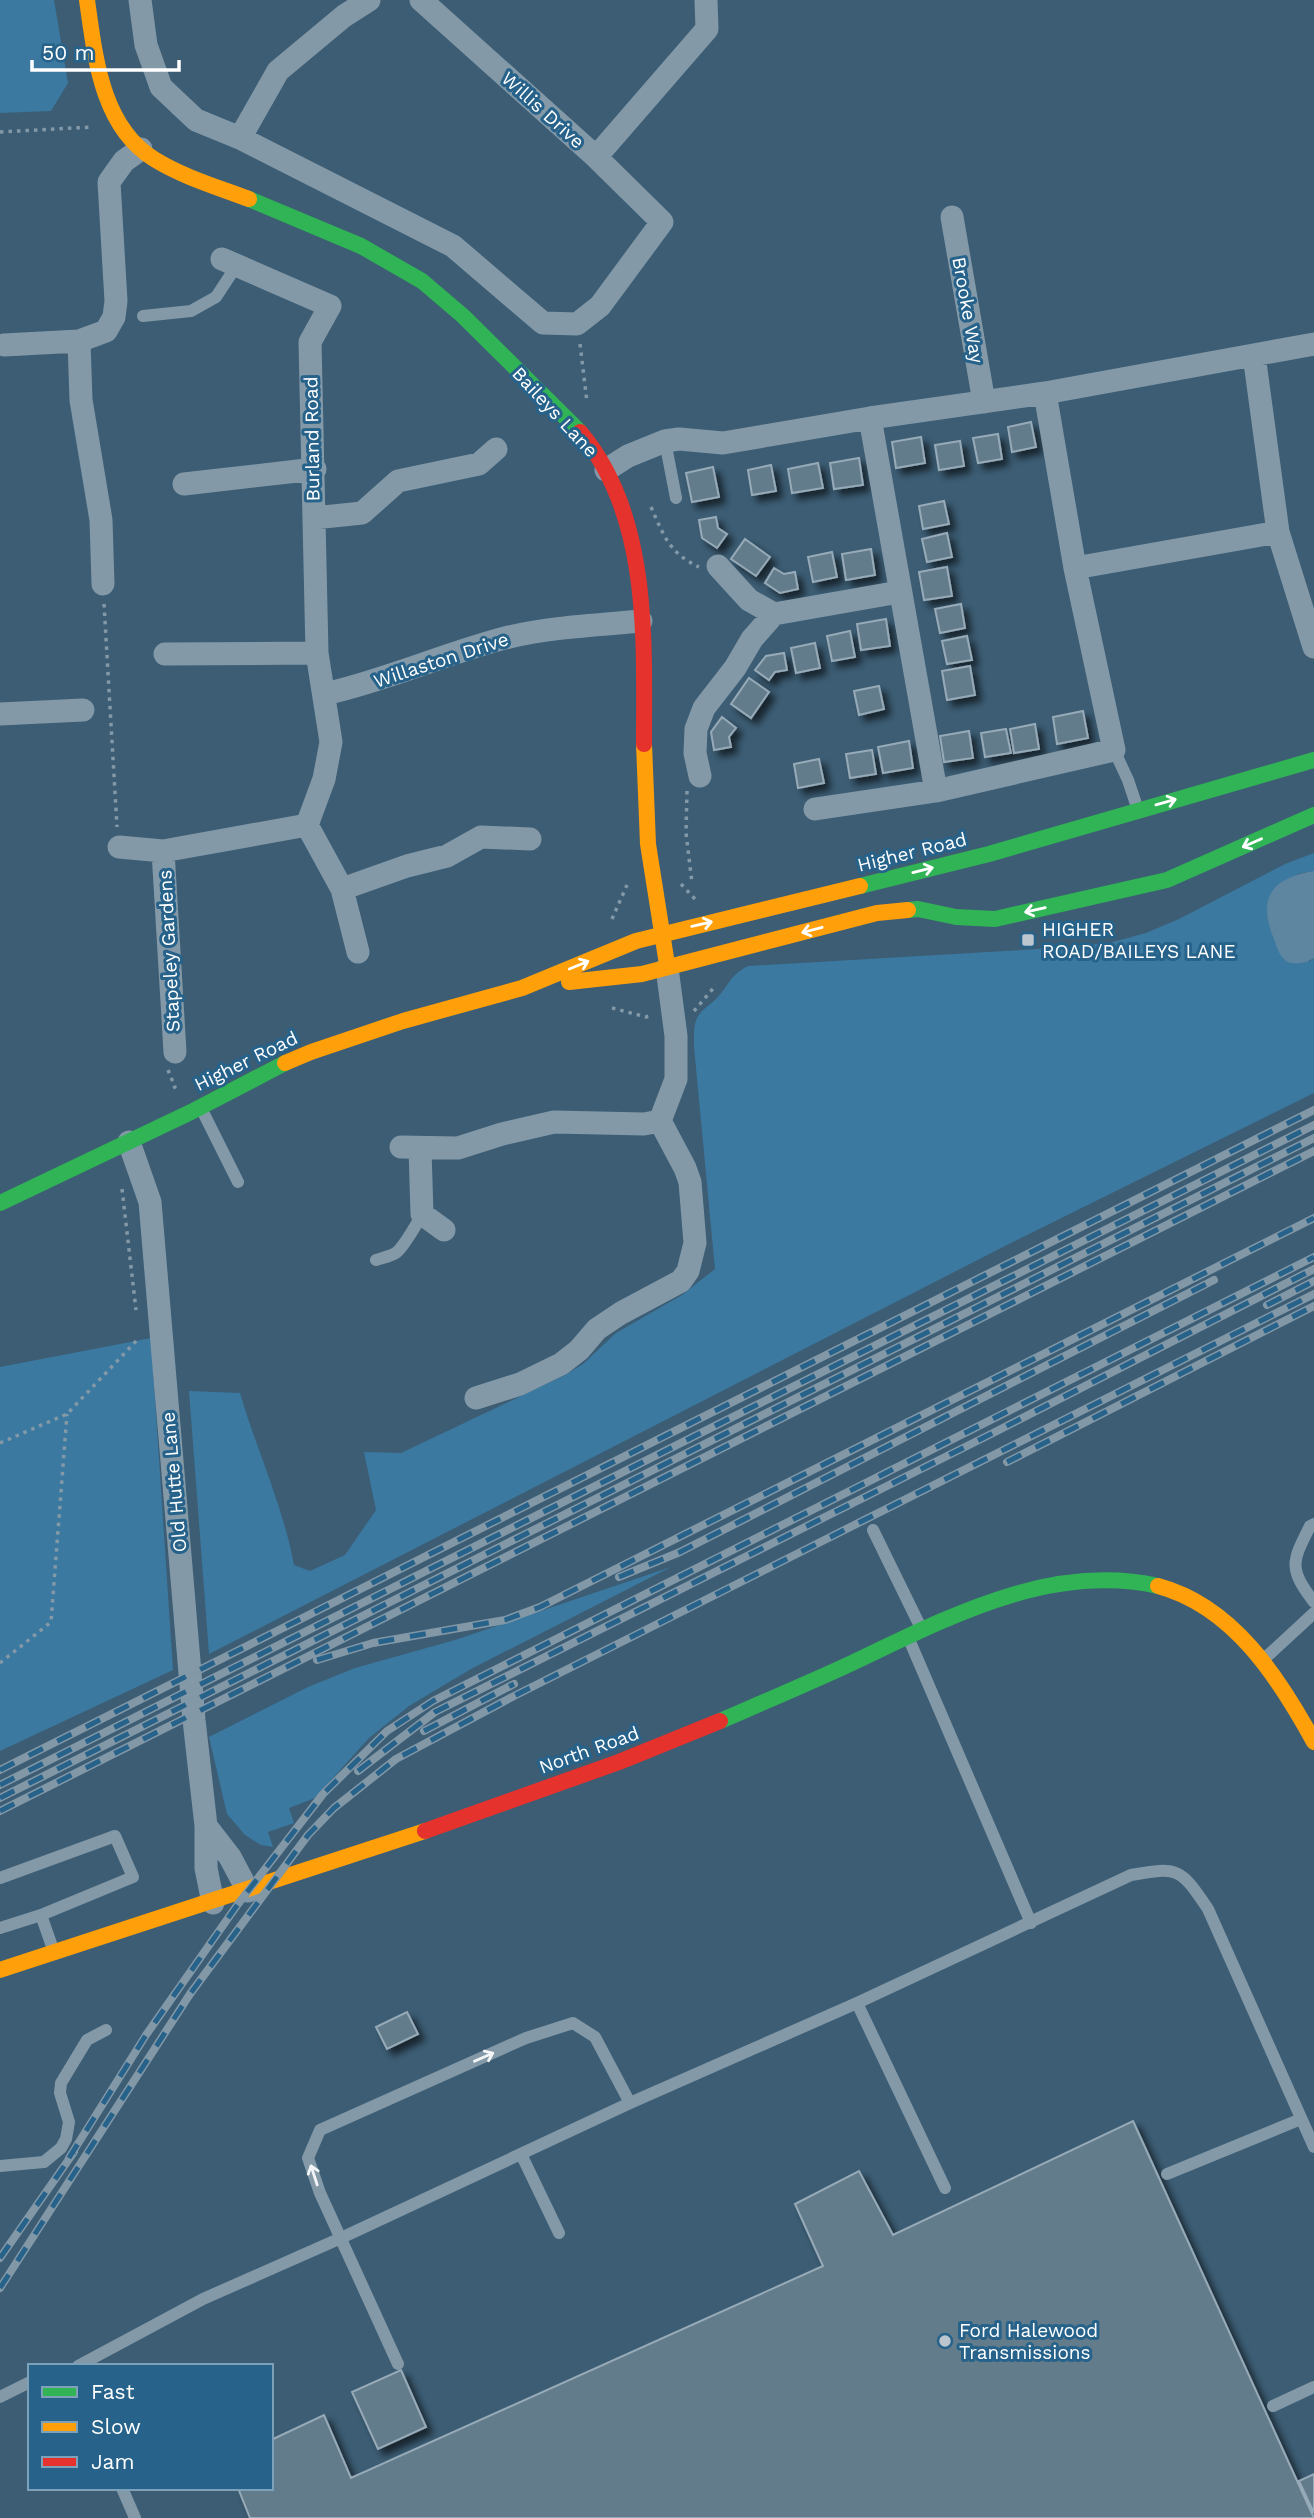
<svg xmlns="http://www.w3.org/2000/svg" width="1314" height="2518" font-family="'Work Sans',sans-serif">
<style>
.green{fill:#3b79a0}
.water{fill:#5f86a1}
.building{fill:#637c8c;stroke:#97aab7;stroke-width:2;filter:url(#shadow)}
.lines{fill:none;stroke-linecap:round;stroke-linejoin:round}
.path{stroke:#8399a8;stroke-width:3.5;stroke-dasharray:3.5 5;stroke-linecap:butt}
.lane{stroke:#8399a8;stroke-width:12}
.street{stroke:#8399a8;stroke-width:23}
.fast{stroke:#30b455;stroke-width:16}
.slow{stroke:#ff9f0a;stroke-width:16}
.jam{stroke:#e5322d;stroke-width:16}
.rail-casing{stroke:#8398a7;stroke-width:8}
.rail{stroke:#26628a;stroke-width:5;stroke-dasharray:16;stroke-linecap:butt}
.oneway{stroke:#fff}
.oneway2{stroke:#f3f5f6}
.poi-dot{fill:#bbc6ce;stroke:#26628a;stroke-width:2.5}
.labels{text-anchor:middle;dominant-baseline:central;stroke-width:6;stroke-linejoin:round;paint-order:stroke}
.street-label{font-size:19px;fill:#fff;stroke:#26628a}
.poi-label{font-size:19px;fill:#fff;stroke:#26628a;text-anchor:start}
</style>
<defs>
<filter id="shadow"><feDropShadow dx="6" dy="6" stdDeviation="3.5" flood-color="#0009"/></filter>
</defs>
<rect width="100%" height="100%" fill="#3c5d74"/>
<path class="green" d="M0 0H54L68 83 51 111 0 113Z
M1314 853V871L1297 874 1309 962 1314 958V1093L1001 1248 209 1654 189 1391 240 1393C257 1451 283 1506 294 1565L310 1571 345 1555 376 1510 364 1452 401 1453 563 1376 583 1364 616 1333 682 1295 715 1269 694 1047C694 1037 693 1027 697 1018 702 1009 710 1005 717 998 729 985 730 975 748 966L1073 947 1113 942 1146 933 1179 919 1285 864Z
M151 1338 173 1670 0 1751V1367Z
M671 1567 471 1669 409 1706 369 1738 315 1798 289 1808 294 1823 268 1832 273 1847 261 1845 245 1835 227 1814 209 1737 308 1687 355 1668 455 1640Z"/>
<path class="water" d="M1314 871V958C1307 963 1296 965 1288 962 1279 957 1277 947 1274 939 1257 898 1271 878 1314 871Z"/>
<path class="building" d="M1031 422 1036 447 1012 452 1008 427Z
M998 434 1002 459 978 463 973 438Z
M921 437 925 463 896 468 892 442Z
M960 441 964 466 939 470 935 445Z
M859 458 863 485 834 489 830 463Z
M818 463 823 488 792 493 788 469Z
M771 465 776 491 752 495 748 470Z
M713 467 719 497 692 502 686 473Z
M944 501 949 524 923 529 919 506Z
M716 517 718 528 727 534 717 548 702 538 699 520Z
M947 533 952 557 927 562 922 539Z
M745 539 770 557 756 576 731 559Z
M871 549 875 575 846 580 842 554Z
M832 552 837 577 813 582 808 557Z
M947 567 952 596 924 600 919 572Z
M774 568 784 574 795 572 798 589 780 593 765 583Z
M961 604 965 628 940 633 935 609Z
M886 619 890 646 861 650 857 624Z
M850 631 855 657 832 661 827 636Z
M967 636 972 660 947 664 942 641Z
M815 643 820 668 796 673 791 648Z
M784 653 787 670 775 672 769 680 755 670 766 656Z
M970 666 975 695 947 700 942 671Z
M749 678 769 692 751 718 731 704Z
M879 686 884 709 859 715 854 691Z
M1083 711 1088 738 1057 744 1053 717Z
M722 717 736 728 729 737 731 747 714 750 711 732Z
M1035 724 1039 749 1014 753 1010 729Z
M1006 729 1011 753 985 757 981 733Z
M969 731 973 758 944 762 940 736Z
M909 741 913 768 883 773 878 747Z
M872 750 876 774 850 778 846 754Z
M819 759 824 783 798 788 794 764Z
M407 2012 418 2034 387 2049 376 2027Z
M1133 2121 1314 2518H250L238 2488H271V2440L324 2415 351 2478 823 2266 795 2204 859 2171 893 2235Z
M401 2370 426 2427 378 2449 352 2392Z
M1314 2474V2513L1299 2481Z"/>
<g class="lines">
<path class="path" d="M0 132 92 127
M580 344 587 402
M651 507C664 536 669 553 699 567
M104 604 117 827
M687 791 686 833 692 883
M681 884 695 899
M612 919 627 885
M612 1008 646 1017 652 1015
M694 1011 716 985
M168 1070 175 1087 173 1088
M122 1189 136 1310
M0 1443 67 1414 139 1338
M0 1663 51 1622 67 1414"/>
<path class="lane" d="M143 316 191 311 216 297 237 265
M665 441 676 498
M1114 750 1128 780 1137 807
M202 1110 238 1182
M376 1260C382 1258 392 1256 397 1252 404 1246 418 1222 422 1214
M1314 1524 1310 1526C1292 1562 1288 1568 1314 1602
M873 1530 921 1628
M908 1637 1031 1923
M1263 1660 1314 1613
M0 1878 115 1836 133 1877 41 1915 0 1928
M41 1915 54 1952
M857 2003 945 2188
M521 2154 559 2233
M0 2166 44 2162 61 2148 66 2139 69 2122 60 2093 61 2083 87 2040 106 2030
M1167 2174 1301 2119
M398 2364 320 2193 308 2158 320 2130 526 2038 573 2023 595 2037 630 2103
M78 2366 203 2299 341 2238 630 2103 857 2003 1131 1875C1179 1866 1181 1869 1208 1909L1314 2147
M0 2397 30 2382
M1273 2406 1314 2387
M122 2488 135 2518"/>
<path class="street" d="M140 0 146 45 161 87 196 120 240 138 453 246 543 323 577 324 600 306 662 222 596 157 421 0
M240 138 278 71 344 16 369 0
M596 157 707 29 706 0
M952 217 984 402
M222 259 330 306 310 342 317 653 331 742 324 779 307 825 342 889 358 952
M79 341 81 400 101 520 103 584
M4 345 79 341 106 331 114 317 116 301 109 182 124 161 141 149
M1254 355 1278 532 1314 647
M870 418 936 791
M606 470 628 456 665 441 679 439 723 443 764 436 870 418 1045 393 1314 344
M184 484 315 469
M314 518 362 513 398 481 479 464 496 449
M718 566 749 600 774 614 899 592
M1075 568 1278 532
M165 654 317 653
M325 694C388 680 446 653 509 637 551 627 598 625 641 621
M0 714 83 710
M700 776 695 753 696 729 704 708 735 668 752 639 774 614
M815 809 936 791 1114 750 1075 568 1045 393
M119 847 163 851 307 825
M163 851 175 1052
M342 889 407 866 447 856 481 837 530 839
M129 1142 150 1202 194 1720 206 1826V1868L213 1903
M401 1147 458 1148 502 1134 554 1122 644 1124 660 1121 676 1079V1036L667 968
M420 1149 422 1214 444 1230
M476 1398 520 1384 561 1364 579 1350 597 1329 621 1313 681 1281 688 1271 695 1243 690 1182 685 1168 660 1121
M206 1826 230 1857 248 1891"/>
<path class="fast" d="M249 199 361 246 422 281 463 316 580 432
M860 886 989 854 1314 760
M908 910 918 909 956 917 995 919 1167 880 1314 815
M0 1203 191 1112 285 1063
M720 1721C764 1702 809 1683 852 1663 947 1618 1050 1562 1158 1586"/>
<path class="slow" d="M87 0C95 56 101 126 154 159 183 177 217 187 249 199
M644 744 648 844 666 958
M569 982 642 974 877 913 908 910
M285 1063 311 1052 403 1021 522 988 636 941 860 886
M1158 1586C1233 1606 1279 1678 1314 1742
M0 1970 425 1831"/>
<path class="jam" d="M580 432C651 516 644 641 644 744
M425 1831 619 1762 720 1721"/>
<g class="rail-casing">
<path id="rail" d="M1267 1305 1314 1281
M1007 1462 1314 1306
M619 1577 680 1552 1214 1280
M317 1660 373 1643 505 1620 540 1607 1314 1218
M424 1731 514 1684
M0 1770 1314 1110
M358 1771 435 1712 993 1433 1314 1269
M0 1785 1314 1125
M0 1798 1314 1138
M0 1811 1314 1151
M69 2158 146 2035 238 1904 323 1794 387 1731 433 1701 1314 1257
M0 2258 74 2152
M0 2288 190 1994 308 1835 334 1808 396 1759 514 1696 1314 1294"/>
</g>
<use href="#rail" class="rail"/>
</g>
<defs><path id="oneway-shaft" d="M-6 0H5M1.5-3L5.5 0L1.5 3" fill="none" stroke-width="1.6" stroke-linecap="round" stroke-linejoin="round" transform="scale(1.75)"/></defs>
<g class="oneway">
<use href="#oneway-shaft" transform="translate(1166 802) rotate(-16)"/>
<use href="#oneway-shaft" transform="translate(1252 843) rotate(156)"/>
<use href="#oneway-shaft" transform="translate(923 870) rotate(-14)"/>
<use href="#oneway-shaft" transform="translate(1035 910) rotate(167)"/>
<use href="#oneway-shaft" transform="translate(702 924) rotate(-13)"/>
<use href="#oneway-shaft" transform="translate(812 930) rotate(165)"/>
<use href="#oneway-shaft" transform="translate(579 965) rotate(-22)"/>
</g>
<g class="oneway2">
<use href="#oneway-shaft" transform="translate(484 2057) rotate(-24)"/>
<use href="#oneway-shaft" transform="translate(314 2175) rotate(-108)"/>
</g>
<g class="poi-dot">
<rect x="1021" y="933" width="14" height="14" rx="3.5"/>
<circle cx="945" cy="2341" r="7"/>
</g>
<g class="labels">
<g class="street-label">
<text transform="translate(543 110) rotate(42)">Willis Drive</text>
<text transform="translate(968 310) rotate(80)">Brooke Way</text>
<text transform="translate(555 412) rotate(47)">Baileys Lane</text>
<text transform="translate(312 439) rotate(-91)">Burland Road</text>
<text transform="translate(441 660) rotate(-18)">Willaston Drive</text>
<text transform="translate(912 852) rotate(-14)">Higher Road</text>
<text transform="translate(169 951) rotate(-93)">Stapeley Gardens</text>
<text transform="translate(246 1061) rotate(-26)">Higher Road</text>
<text transform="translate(174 1482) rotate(-95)">Old Hutte Lane</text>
<text transform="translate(589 1750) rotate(-20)">North Road</text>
</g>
<g class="poi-label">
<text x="1042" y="929">HIGHER<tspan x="1042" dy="22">ROAD/BAILEYS LANE</tspan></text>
<text x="959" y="2330">Ford Halewood<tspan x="959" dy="22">Transmissions</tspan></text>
</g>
</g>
<rect x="28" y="2364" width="245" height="126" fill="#26628a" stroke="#7da1b9" stroke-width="2"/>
<rect x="42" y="2387" width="35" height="10" fill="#30b455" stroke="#7da1b9" stroke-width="2"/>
<text x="91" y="2399" font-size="21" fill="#ffffff">Fast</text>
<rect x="42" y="2422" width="35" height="10" fill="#ff9f0a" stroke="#7da1b9" stroke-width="2"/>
<text x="91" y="2434" font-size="21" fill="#ffffff">Slow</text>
<rect x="42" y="2457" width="35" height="10" fill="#e5322d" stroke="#7da1b9" stroke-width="2"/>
<text x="91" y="2469" font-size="21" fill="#ffffff">Jam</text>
<path d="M32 60v10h147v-10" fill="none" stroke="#ffffff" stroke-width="3.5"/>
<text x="42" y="60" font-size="21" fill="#ffffff" stroke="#26628a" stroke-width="5" paint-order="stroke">50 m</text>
</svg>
